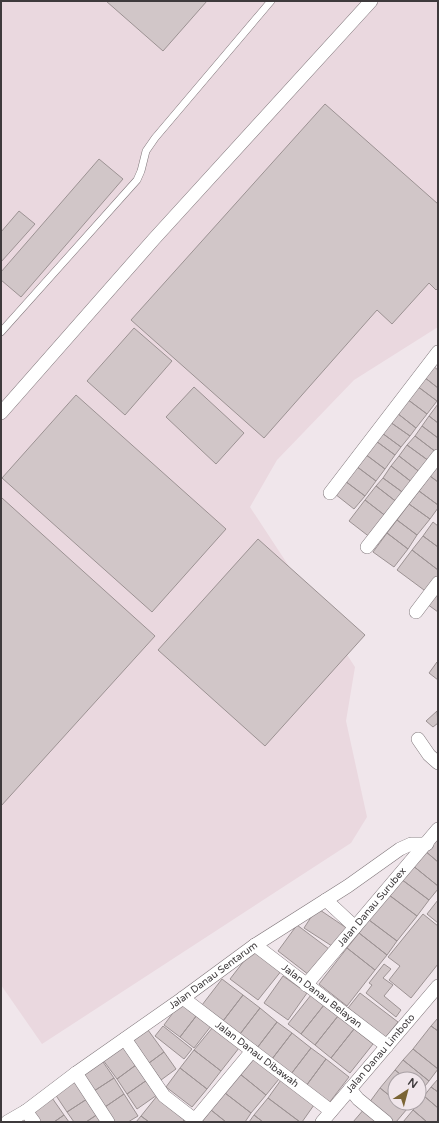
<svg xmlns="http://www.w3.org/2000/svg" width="439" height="1123" font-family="'Varela Round',sans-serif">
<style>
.built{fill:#ead8df}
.building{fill:#d1c6c8;stroke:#9c9293}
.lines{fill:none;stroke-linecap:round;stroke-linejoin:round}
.service-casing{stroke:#80777b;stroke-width:8}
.minor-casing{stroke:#80777b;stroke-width:14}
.service{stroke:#fff;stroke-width:7}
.minor{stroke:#fff;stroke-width:13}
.labels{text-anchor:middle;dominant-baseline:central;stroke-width:3;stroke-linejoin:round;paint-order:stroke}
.street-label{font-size:10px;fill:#3e3a3c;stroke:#f0e6eb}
</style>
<rect width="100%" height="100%" fill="#f0e6eb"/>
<path class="built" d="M1 1H438V327L354 380 277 460 250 507 355 667 346 721 367 817 351 843 42 1044 1 985Z"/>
<path class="building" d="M106 1H207L163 51Z
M325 104 438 204V288L436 290 429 283 392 324 377 310 264 438 131 320Z
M99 159 123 179 21 297 1 280V272Z
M19 211 35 224 1 262V232Z
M134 328 172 361 125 415 87 381Z
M433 366 438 370V388L424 377Z
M424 377 438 388V399L437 401 417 386Z
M417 386 437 401 427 414 407 399Z
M194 387 244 433 216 464 166 417Z
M76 395 226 529 152 612 2 478Z
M407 399 427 414 416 428 397 413Z
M438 404V423L429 416Z
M397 413 416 428 410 436 390 422Z
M429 416 438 423V438L422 426Z
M390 422 410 436 401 447 382 433Z
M422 426 438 438V450L436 452 415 436Z
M382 433 401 447 395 455 376 441Z
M415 436 436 452 429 461 407 445Z
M376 441 395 455 385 469 365 454Z
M407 445 429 461 421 473 399 456Z
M365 454 385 469 376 481 356 466Z
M399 456 421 473 413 483 391 466Z
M438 465V482L430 476Z
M356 466 376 481 365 496 345 481Z
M391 466 413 483 405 494 383 478Z
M430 476 438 482V505L419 491Z
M383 478 405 494 398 503 376 486Z
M345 481 365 496 354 509 335 494Z
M376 486 398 503 387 517 365 500Z
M419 491 438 505V508L430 519 409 504Z
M2 498 155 636 1 806V500Z
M365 500 387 517 371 538 349 521Z
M409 504 430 519 417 535 397 520Z
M397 520 417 535 408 549 387 533Z
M433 522 438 526V547L423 536Z
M387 533 408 549 394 567 373 552Z
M423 536 438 547V570L412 550Z
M258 539 365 635 265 746 158 650Z
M412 550 438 570V579L428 593 397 570Z
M438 591V612L427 604Z
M437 662H438V680L429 673Z
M437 711 438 723 433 727 426 721Z
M438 838V862L424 850Z
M424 850 438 862V886L412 865Z
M412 865 438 886V889L429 900 401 879Z
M401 879 429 900 417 916 389 895Z
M389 895 417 916 397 941 369 920Z
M438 900V923L427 914Z
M317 908 348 929 335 948 304 928Z
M423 914 438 926V964L411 998 389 980 400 966 388 957Z
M369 920 397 941 387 955 359 933Z
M297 925 329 949 309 975 278 951Z
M359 933 387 955 375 970 347 948Z
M254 948 282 970 258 1000 230 979Z
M347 948 375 970 347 1006 319 984Z
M384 964 391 969 383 978 393 985 384 996 401 1010 396 1017 366 993 372 985 369 983Z
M283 976 307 993 288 1020 264 1003Z
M222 979 243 995 223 1021 202 1005Z
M360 993 398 1022 385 1038 348 1008Z
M243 995 260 1008 240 1034 223 1021Z
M311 995 324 1005 301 1034 288 1024Z
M181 1002 197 1015 180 1037 164 1025Z
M324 1005 338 1016 315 1045 301 1034Z
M260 1008 277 1022 257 1048 240 1034Z
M197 1015 211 1026 194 1048 180 1037Z
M338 1016 354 1029 331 1058 315 1045Z
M438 1018V1031L431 1026Z
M277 1022 292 1033 272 1059 257 1048Z
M163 1026 192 1049 184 1059 155 1036Z
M431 1026 438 1031V1069L413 1049Z
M213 1027 239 1048 221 1071 194 1050Z
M354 1029 373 1044 350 1073 331 1058Z
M148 1030 164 1052 149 1063 133 1040Z
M292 1033 311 1048 291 1074 272 1059Z
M122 1046 136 1065 117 1079 103 1060Z
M311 1048 326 1059 306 1086 291 1074Z
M413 1049 438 1069 429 1081 403 1060Z
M194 1050 221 1071 207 1089 180 1068Z
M164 1052 176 1069 161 1080 149 1063Z
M253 1058 279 1079 266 1095 240 1074Z
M101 1059 114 1078 94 1091 82 1071Z
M326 1059 349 1077 329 1103 306 1086Z
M403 1060 429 1081 421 1091 419 1090V1079H406L395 1070Z
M136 1065 147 1080 127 1094 117 1079Z
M180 1068 207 1089 192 1107 166 1087Z
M395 1070 406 1079H395V1100L380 1088Z
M240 1074 266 1095 251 1113 225 1093Z
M114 1078 124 1094 105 1107 94 1091Z
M438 1079V1092L431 1087Z
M147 1080 157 1095 137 1109 127 1094Z
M281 1080 314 1105 302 1122H300L268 1098Z
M76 1081 87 1099 67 1112 55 1094Z
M431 1087 438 1092V1108L424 1096Z
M380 1088 395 1100V1103H399L407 1109 396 1122H392L369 1103Z
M225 1093 251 1113 245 1122H226L211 1110Z
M124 1094 138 1116 128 1122H115L105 1107Z
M50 1095 64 1115 54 1122H38L29 1109Z
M157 1096 185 1119 182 1122H149L141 1116Z
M424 1096 438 1108V1122H427L413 1110Z
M268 1098 300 1122H263L254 1115Z
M87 1099 98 1114 86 1122H74L67 1112Z
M365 1108 383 1122H353Z
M211 1110 226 1122H202Z
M413 1110 427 1122H403Z
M98 1114 103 1122H86Z
M64 1115 69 1122H54Z
M254 1115 263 1122H249Z
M141 1116 149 1122H136Z"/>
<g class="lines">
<g class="service-casing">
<path id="service" d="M1 332 137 180 141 171 146 151 155 138 271 1"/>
</g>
<g class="minor-casing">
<g id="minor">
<path d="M1 413 154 239 371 1"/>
<path d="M330 493 438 352"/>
<path d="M367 547 438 456"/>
<path d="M416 612 438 583"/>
<path d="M418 739 429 755 438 763"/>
<path d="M326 900 355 927"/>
<path id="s1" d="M255 945 387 1046"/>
<path id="s2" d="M306 985 438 829"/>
<path id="s3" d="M183 998 331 1111"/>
<path d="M125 1039 164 1096 195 1120"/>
<path d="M76 1073 108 1122"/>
<path d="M350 1089 358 1099 386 1122"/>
<path d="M26 1111 34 1122"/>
<path id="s4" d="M7 1122 26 1111 76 1073 183 998 255 945 348 886 400 849 411 844H427"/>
<path d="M193 1122 252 1051"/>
<path id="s5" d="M322 1122 438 986"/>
</g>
</g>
<use href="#service" class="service"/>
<use href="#minor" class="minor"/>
</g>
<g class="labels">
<g class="street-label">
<text stroke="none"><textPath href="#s2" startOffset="102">Jalan Danau Surubex</textPath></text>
<text stroke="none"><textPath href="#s4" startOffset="253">Jalan Danau Sentarum</textPath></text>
<text stroke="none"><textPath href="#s1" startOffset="84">Jalan Danau Belayan</textPath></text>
<text stroke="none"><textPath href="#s5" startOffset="90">Jalan Danau Limboto</textPath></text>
<text stroke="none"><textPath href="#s3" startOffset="93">Jalan Danau Dibawah</textPath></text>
</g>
</g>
<rect width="439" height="1123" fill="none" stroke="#3e3a3c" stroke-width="4"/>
<g transform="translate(407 1091) rotate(36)"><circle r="19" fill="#f0e6eb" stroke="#a9a1a5"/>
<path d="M0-3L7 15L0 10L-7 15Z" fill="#7b6535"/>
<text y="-6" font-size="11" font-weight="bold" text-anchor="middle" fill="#3e3a3c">N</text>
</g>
</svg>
